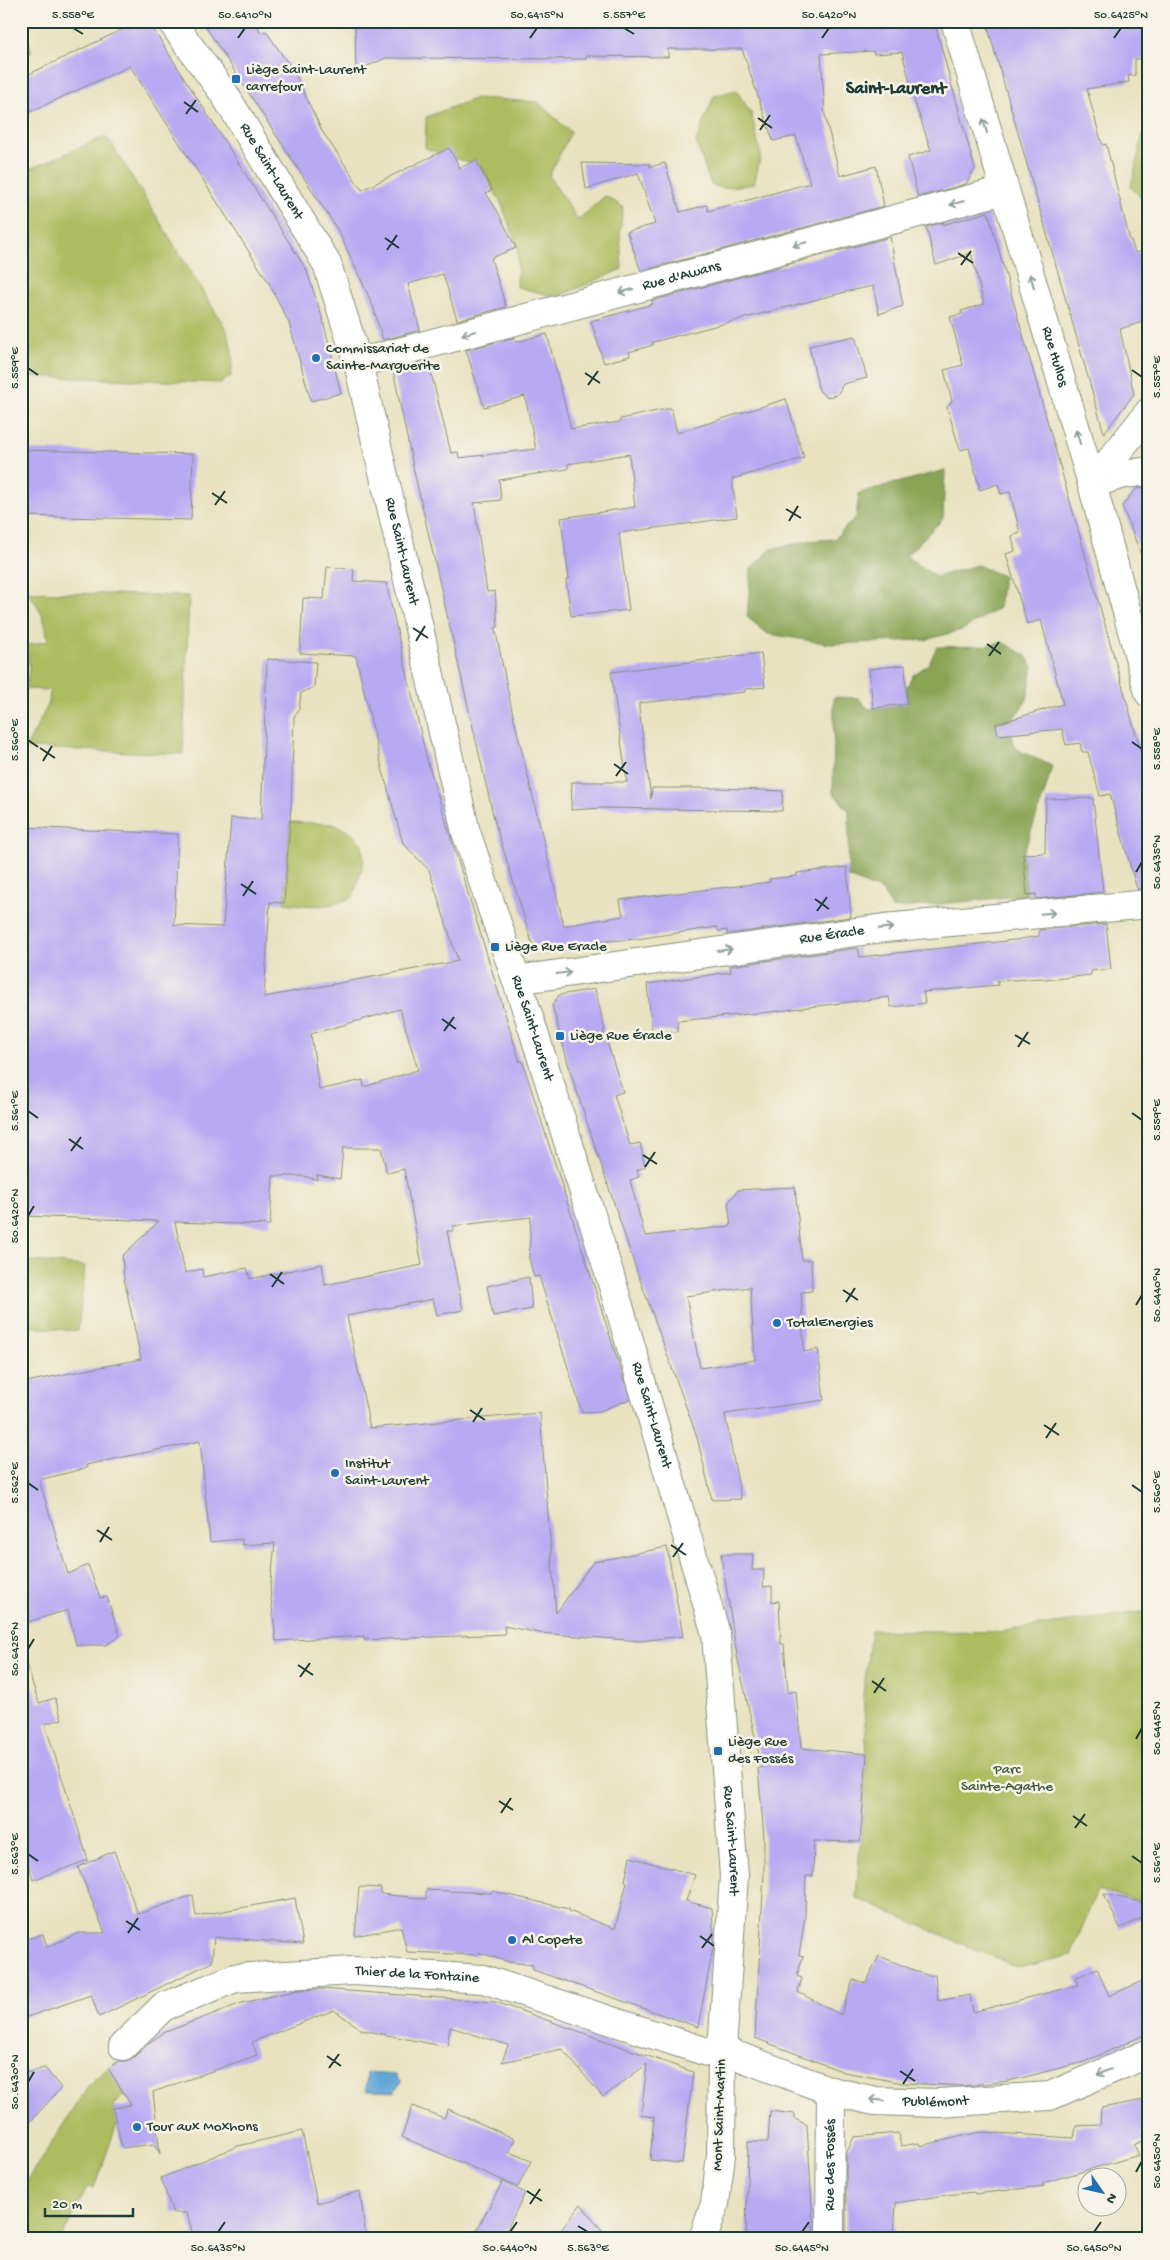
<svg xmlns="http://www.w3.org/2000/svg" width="1170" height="2260" font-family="'Gochi Hand',sans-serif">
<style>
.green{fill:#adbc5e;stroke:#667c49}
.forest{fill:#8aa455;stroke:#547044}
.water{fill:#64a6d8;stroke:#427286}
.building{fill:#b8a9f3;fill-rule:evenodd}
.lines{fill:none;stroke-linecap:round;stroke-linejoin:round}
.minor-casing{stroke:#84907a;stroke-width:30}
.minor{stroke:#fff;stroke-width:28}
.oneway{stroke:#8f9e9a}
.ticks{fill:none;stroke:#1f3d34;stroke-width:2}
.poi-dot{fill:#1f6fb2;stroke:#f7f3e8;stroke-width:2}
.labels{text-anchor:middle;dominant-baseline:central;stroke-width:5;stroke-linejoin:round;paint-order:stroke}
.poi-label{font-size:15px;fill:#1f3d34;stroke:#f7f3e8;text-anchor:start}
.street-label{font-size:15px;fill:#1f3d34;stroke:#f7f3e8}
.park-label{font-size:15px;fill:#425d3e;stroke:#f7f3e8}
.quarter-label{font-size:18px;font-weight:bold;fill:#1f3d34;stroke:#f7f3e8}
.neatline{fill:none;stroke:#1f3d34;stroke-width:2}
.ticks-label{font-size:12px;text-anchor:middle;fill:#1f3d34}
</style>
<rect width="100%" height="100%" fill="#f7f3e8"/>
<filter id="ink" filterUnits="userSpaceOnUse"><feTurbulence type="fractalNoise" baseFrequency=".02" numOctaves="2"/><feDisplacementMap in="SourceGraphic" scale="10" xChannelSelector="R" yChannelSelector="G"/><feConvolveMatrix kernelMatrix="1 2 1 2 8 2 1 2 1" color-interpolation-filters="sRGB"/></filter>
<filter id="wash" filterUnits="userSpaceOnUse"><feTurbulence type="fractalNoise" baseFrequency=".0096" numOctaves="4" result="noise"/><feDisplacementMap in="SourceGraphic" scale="20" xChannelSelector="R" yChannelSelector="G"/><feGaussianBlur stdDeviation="1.12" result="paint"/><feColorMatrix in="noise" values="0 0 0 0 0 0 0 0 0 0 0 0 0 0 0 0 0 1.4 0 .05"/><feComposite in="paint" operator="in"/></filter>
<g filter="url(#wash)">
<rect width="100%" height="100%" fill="#e8e2c0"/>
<path class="green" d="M24 28 32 52 21 57V29Z
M736 90 751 113 761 156 754 184 722 188 711 185 696 142 714 96Z
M476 98 537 102 571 132 549 176 578 220 605 196 623 207 620 232 622 269 557 297 517 287 518 248 502 205 481 167 425 148 426 117Z
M1149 126V207L1131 187 1143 133Z
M104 137 110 141 226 329C232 346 234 358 231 376L221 383 21 376V173Z
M27 592 189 596 183 754 26 748 49 703 50 690 26 689 29 669 28 645 48 641C45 619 42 609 27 592Z
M290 822 333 824 350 832 362 844 364 861 353 897C327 909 311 906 284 903Z
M21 1260 85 1266 78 1331 21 1326Z
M1149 1611V1903L1097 1891 1071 1955 1019 1968 856 1898 867 1754 863 1695 871 1630 997 1632Z
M108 2068 124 2094 113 2108 117 2124 94 2188 87 2187 61 2239H21V2190L90 2083Z"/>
<path class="forest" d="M945 470 943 519 906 556 936 577 977 565 1003 576 999 608 962 630 925 640 831 644 768 634 747 617 751 569 771 549 807 541 834 539 856 517 859 493Z
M1002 642 1025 655 1033 666 1027 700 1009 725 1016 749 1052 766 1045 792 1023 854 1027 895 893 909 882 891 848 877 849 811 833 793 834 697 858 698 869 709 907 704 906 689 913 675 928 665 937 647 984 646Z"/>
<path class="water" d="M367 2073 397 2075V2078L400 2079 402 2083 396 2088 395 2092 366 2091Z"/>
<g id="blocks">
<path class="building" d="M140 21H148L306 269 323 320 341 393 311 401 289 323 269 283 130 66 21 116V78Z
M202 21H255L261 33 266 31 295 74 322 131 362 190 449 148 460 168 476 160 492 190 486 193 498 212 516 248 491 258 506 307 457 320 443 274 408 284 420 330 383 340 373 306 339 232Z
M355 21H934L975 169 966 184 918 197 908 157 931 150 916 106 902 52 874 54 873 51 821 54 825 116 840 176 876 166 884 206 641 271 627 232 655 224 638 173 586 189 582 163 650 164V167L665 163 680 212 707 205 708 211 810 183 796 136 773 141 742 49H668V57L586 56V59L386 58 356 71Z
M986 21H1149V59H1135V75L1128 76 1129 82 1087 89 1101 141 1103 145 1106 144 1130 241 1131 240 1135 253 1149 250V320L1120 329 1134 394 1104 433Z
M988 212 1149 780V889H1137L1110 794 1100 796 1088 752H1082L1080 743 1066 745 1062 729 998 735 996 724 1063 704 1041 620 1027 624 1006 554 1015 551 1012 536 1020 533 1010 492 1001 494 998 484 980 490 969 448 960 450 947 407 952 401 944 370 963 365 950 317 962 314 961 311 984 304 971 253 936 265 926 227 944 222 942 225Z
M890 237 903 306 879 314 873 286 849 291 653 342V345L629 352 630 356 604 363 591 321 653 304 651 301Z
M547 334 571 429 620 422V419L671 408 677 433 786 399 804 458 732 479 737 517 619 533 629 610 571 616 566 580 569 579 561 518 635 507 629 454 568 464V469L499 480 501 500 474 503 487 592 495 591 498 627 495 628 511 706 564 926 623 916 620 900 770 882 769 879 797 876V873L847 867 851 917 727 934V930L718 931 717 927 637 939 592 942 593 946 544 952 532 943 494 819 414 471 393 370 428 360 451 453 458 452 459 458 536 449 525 396 484 407 466 350 515 337 516 342Z
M855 336 867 378 843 384 837 395 827 397 819 391 809 346Z
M21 450 193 454 191 520 21 516Z
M1149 487V570H1147L1122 506 1136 489Z
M327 567 354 569 353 581 386 583 427 760 520 1062 522 1060 630 1399 600 1411 582 1412 539 1276 534 1277 529 1258 531 1217 453 1226V1231H447L463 1310 437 1315 433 1299 347 1316 370 1428 540 1413 556 1613 593 1562 667 1547 683 1636 640 1641 539 1633 504 1626 505 1634 364 1640V1636L276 1641 270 1590 275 1543 242 1545V1539L210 1542 200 1441 86 1465 87 1468 39 1480 68 1574 88 1565 100 1598 107 1597 120 1636 106 1645H76L68 1610 21 1624V1383L141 1359 124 1278 122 1256 159 1221 21 1216V827L178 834 174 925 223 927 231 818 261 820 267 659 316 662 314 687 301 693 299 709 294 717 291 806 284 903 270 902 264 997 458 961 429 870 403 843 382 768 356 656 300 653 303 598 324 599ZM400 1009 418 1070 364 1087 363 1080 319 1090 311 1034ZM343 1148H381L387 1173 404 1169 422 1265 325 1285 322 1264 250 1279 247 1268 203 1277 202 1269 185 1273 175 1222 270 1225 273 1176H304L317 1180V1175L340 1179Z
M761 653 765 687 745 689V692L639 703V709L651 799 652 788H719L783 791 782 811 603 808 571 810 572 782H627L611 672Z
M905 665 907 704 873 708 869 669Z
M1093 798 1103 892 1036 899V894L1027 895 1023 854 1045 853 1046 799Z
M1106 924 1111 969 1091 971V975L1045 980 1042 978 997 981 998 985 923 992 925 1003 891 1007 889 997 770 1012 677 1021 678 1032 652 1031 647 984 731 972 730 966 858 948 860 957 1015 940 1039 936V930Z
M595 989 605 1030H603L623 1092 614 1095 630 1145 640 1143 645 1167 637 1170 639 1177 630 1180 645 1236 731 1226 728 1203 738 1190 795 1187 802 1260H811L812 1291 801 1292 804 1352 818 1349 824 1400 725 1414 741 1499 712 1500 697 1437 633 1260 571 1074 552 1005 559 995ZM750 1287 755 1360 700 1368 686 1296Z
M529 1277 532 1309 493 1316 487 1286Z
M721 1554H753L752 1570H764L763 1587 772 1586V1602L779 1601 781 1644H784L788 1693 796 1691 801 1748 867 1754 860 1842 814 1841 813 1876H806L805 1917 799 1955 803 1956 797 1976 802 1978 798 1992 841 2015 853 1980 866 1983 879 1956 926 1975H935L938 2001 970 1995 973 2012 1078 1985 1075 1978 1097 1968 1109 1996 1149 1978V2033L1084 2062 1009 2081 963 2086 903 2083 844 2072 755 2038 764 1873V1837L758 1768H762L737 1656Z
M26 1664 39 1703 55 1698 62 1719 45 1724 88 1860 33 1880 26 1855 21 1856V1665Z
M114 1851 138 1914 193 1895 196 1916 295 1898 303 1944 214 1937 212 1962 99 2017 91 1995 21 2019V1941L43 1934 47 1947 79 1933H105L78 1867Z
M630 1857 695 1875 686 1901 712 1908 714 1943 698 2027 533 1970V1965L509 1962 478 1952 477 1955 407 1952 401 1927 355 1936 359 1887 381 1888V1894L426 1899V1890L491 1893 492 1891 569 1909V1911L615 1929 627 1882 625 1881Z
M1104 1894 1149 1904V1915L1120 1928Z
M321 1989 496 2002 693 2072 682 2163 650 2160 654 2117 641 2115 647 2064 603 2097 562 2049 502 2062 508 2045 450 2027 447 2047 362 2030 334 2010 252 2042 257 2055 153 2092 160 2154 154 2144 122 2148 113 2108 131 2105 108 2068 119 2061H126L134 2057 150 2042 163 2033 242 2003 298 1990Z
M45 2068 61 2088 21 2132V2074Z
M1149 2099V2132L1142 2135 1144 2140 1134 2145 1139 2155 1043 2183 1044 2186 975 2194 974 2192 946 2195 896 2203 894 2239H846V2154L854 2137 898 2133 901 2146 919 2143 920 2146 980 2132 1074 2138 1076 2126 1100 2125 1101 2108Z
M412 2106 444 2118 448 2109 515 2139 509 2152 531 2161 518 2187 402 2137Z
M770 2111 795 2114V2119L807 2125 814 2239H746L748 2142H768Z
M302 2131 317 2203 360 2191 366 2239H194L187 2213H173L161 2178 238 2146Z
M503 2181 525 2193 502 2239H472Z
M581 2204 609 2239H554Z"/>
</g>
</g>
<g filter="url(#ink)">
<use href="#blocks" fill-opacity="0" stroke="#84907a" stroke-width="1"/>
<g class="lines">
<g class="minor-casing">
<g id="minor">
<path id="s1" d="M171 21 225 95 327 264 358 363 466 832 529 1017 608 1269 716 1634 734 1876 722 2050 721 2155 715 2204 703 2239"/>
<path id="s2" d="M955 21 1092 484 1149 693"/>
<path id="s3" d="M358 363 1004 190"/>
<path d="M1092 484 1149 412"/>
<path d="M1092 484 1120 475 1149 471"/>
<path id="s4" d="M516 980 884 928 1149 904"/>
<path id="s5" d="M123 2046 163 2007 235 1978 353 1971 483 1979 707 2052 722 2050"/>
<path id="s6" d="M722 2050 831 2091 875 2101 938 2103 1050 2096 1149 2053"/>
<path id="s7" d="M830 2239 831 2091"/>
</g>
</g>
<use href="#minor" class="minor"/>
</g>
<defs><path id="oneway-shaft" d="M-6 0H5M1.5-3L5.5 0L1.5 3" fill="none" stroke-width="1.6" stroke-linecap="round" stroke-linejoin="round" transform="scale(1.25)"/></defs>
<g class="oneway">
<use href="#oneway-shaft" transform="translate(985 126) rotate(-106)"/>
<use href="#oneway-shaft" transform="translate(957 203) rotate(165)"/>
<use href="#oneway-shaft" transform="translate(800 244) rotate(165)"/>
<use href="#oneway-shaft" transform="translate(1032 281) rotate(-106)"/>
<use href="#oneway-shaft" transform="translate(626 291) rotate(165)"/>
<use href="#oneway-shaft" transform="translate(469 333) rotate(165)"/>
<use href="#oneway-shaft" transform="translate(1078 437) rotate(-107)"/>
<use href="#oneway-shaft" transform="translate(1048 913) rotate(-5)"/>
<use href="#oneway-shaft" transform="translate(886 928) rotate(-6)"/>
<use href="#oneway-shaft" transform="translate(725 950) rotate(-8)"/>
<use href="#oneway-shaft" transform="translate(564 973) rotate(-8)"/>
<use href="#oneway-shaft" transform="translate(1104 2072) rotate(157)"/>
<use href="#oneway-shaft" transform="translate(877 2100) rotate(-174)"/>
</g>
</g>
<path class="ticks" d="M73 28 83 34M624 28 634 34M238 38 245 28M530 38 537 28M822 38 829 28M1114 38 1121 28M184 102 198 112M186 114 196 100M758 118 772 128M760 130 770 115M385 238 399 248M387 250 397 235M958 253 973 263M961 265 971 251M28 368 38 375M1132 370 1142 377M585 373 600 383M588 385 598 371M212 493 227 503M215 505 225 491M786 509 801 518M789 521 798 506M413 628 428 638M416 641 425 626M987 644 1001 654M989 656 999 642M28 740 38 747M1132 742 1142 749M40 748 55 758M43 761 52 746M614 764 628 774M616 776 626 762M1136 872 1142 862M241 884 256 894M243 896 253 881M815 899 829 909M817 911 827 897M442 1019 456 1029M444 1031 454 1017M1015 1035 1030 1044M1018 1047 1028 1032M28 1111 38 1118M1132 1113 1142 1120M69 1139 83 1149M71 1151 81 1137M643 1155 657 1164M645 1167 655 1152M28 1216 34 1206M270 1274 284 1284M272 1287 282 1272M843 1290 858 1300M846 1302 855 1288M1136 1305 1142 1295M470 1410 485 1420M473 1422 482 1408M1044 1425 1059 1435M1046 1438 1056 1423M28 1483 38 1490M1132 1485 1142 1492M97 1530 112 1540M100 1542 109 1527M671 1545 686 1555M673 1557 683 1543M28 1649 34 1639M298 1665 313 1675M300 1677 310 1663M872 1681 886 1691M874 1693 884 1678M1136 1739 1142 1728M499 1801 513 1810M501 1813 511 1798M1073 1816 1087 1826M1075 1828 1085 1814M28 1854 38 1861M1132 1856 1142 1863M126 1921 140 1930M128 1933 138 1918M700 1936 714 1946M702 1948 712 1934M327 2056 341 2066M329 2068 339 2054M900 2071 915 2081M28 2082 34 2072M903 2084 913 2069M1136 2172 1142 2161M527 2191 542 2201M530 2204 540 2189M578 2226 588 2232M218 2232 225 2222M510 2232 517 2222M802 2232 809 2222M1094 2232 1101 2222"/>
<g class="poi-dot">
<rect x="231" y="74" width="10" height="10" rx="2.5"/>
<circle cx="316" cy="358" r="5"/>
<rect x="490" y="942" width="10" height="10" rx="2.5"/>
<rect x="555" y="1031" width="10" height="10" rx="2.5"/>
<circle cx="777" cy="1323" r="5"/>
<circle cx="335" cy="1473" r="5"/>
<rect x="713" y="1746" width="10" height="10" rx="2.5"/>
<circle cx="512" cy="1940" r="5"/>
<circle cx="137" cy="2127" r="5"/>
</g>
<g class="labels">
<g class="poi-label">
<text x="246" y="70">Liège Saint-Laurent<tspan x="246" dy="17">carrefour</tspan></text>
<text x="326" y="349">Commissariat de<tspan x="326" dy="17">Sainte-Marguerite</tspan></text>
<text x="505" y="947">Liège Rue Eracle</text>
<text x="570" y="1036">Liège Rue Éracle</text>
<text x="787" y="1323">TotalEnergies</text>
<text x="345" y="1464">Institut<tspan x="345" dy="17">Saint-Laurent</tspan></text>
<text x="728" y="1742">Liège Rue<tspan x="728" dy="17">des Fossés</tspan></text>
<text x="522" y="1940">Al Copete</text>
<text x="147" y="2127">Tour aux Moxhons</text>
</g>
<g class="street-label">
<text stroke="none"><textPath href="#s1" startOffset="181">Rue Saint-Laurent</textPath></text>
<text stroke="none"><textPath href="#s3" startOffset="335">Rue d'Awans</textPath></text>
<text stroke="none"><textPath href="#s2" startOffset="350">Rue Hullos</textPath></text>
<text stroke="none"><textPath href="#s1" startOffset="586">Rue Saint-Laurent</textPath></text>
<text stroke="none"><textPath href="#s4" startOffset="319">Rue Éracle</textPath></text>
<text stroke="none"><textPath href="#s1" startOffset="1081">Rue Saint-Laurent</textPath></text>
<text stroke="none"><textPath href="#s1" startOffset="1486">Rue Saint-Laurent</textPath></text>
<text stroke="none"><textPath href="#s1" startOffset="1921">Rue Saint-Laurent</textPath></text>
<text stroke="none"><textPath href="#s5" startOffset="316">Thier de la Fontaine</textPath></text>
<text stroke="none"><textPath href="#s6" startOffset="222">Publémont</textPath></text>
<text transform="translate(720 2115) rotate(-88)">Mont Saint-Martin</text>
<text stroke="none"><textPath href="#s7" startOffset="74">Rue des Fossés</textPath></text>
</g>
<g class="park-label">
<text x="1007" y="1770">Parc<tspan x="1007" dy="17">Sainte-Agathe</tspan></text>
</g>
<g class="quarter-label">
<text x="896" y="89">Saint-Laurent</text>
</g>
</g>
<rect width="1170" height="2260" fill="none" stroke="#f7f3e8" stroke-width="55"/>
<g transform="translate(1102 2192) rotate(124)"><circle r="24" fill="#f7f3e8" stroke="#a1aaa0"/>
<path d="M0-4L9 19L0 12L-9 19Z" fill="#1f6fb2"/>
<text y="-8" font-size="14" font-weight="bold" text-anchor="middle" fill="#1f3d34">N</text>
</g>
<path d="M45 2208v8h88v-8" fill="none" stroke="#1f3d34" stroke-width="2.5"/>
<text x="52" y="2208" font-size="15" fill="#1f3d34" stroke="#f7f3e8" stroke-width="4" paint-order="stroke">20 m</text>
<rect x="28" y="28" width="1114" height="2204" class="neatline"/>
<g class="ticks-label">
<text x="73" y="18">5.558°E</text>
<text x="245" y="18">50.6410°N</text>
<text x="537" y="18">50.6415°N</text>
<text x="624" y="18">5.557°E</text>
<text x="829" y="18">50.6420°N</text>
<text x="1121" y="18">50.6425°N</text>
<text transform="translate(14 368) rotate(-90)" y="4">5.559°E</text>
<text transform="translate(1156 377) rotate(-90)" y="4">5.557°E</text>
<text transform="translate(14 740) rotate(-90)" y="4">5.560°E</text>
<text transform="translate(1156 749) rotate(-90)" y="4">5.558°E</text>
<text transform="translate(1156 862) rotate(-90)" y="4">50.6435°N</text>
<text transform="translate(14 1111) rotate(-90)" y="4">5.561°E</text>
<text transform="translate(1156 1120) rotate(-90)" y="4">5.559°E</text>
<text transform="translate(14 1216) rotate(-90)" y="4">50.6420°N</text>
<text transform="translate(1156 1295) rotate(-90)" y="4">50.6440°N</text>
<text transform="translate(14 1483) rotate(-90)" y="4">5.562°E</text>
<text transform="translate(1156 1492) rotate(-90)" y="4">5.560°E</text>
<text transform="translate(14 1649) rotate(-90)" y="4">50.6425°N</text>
<text transform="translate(1156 1728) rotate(-90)" y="4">50.6445°N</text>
<text transform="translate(14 1854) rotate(-90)" y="4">5.563°E</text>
<text transform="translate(1156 1863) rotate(-90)" y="4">5.561°E</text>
<text transform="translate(14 2082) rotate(-90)" y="4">50.6430°N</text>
<text transform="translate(1156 2161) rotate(-90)" y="4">50.6450°N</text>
<text x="218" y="2251">50.6435°N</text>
<text x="510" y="2251">50.6440°N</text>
<text x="588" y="2251">5.563°E</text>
<text x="802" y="2251">50.6445°N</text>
<text x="1094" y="2251">50.6450°N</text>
</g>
</svg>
